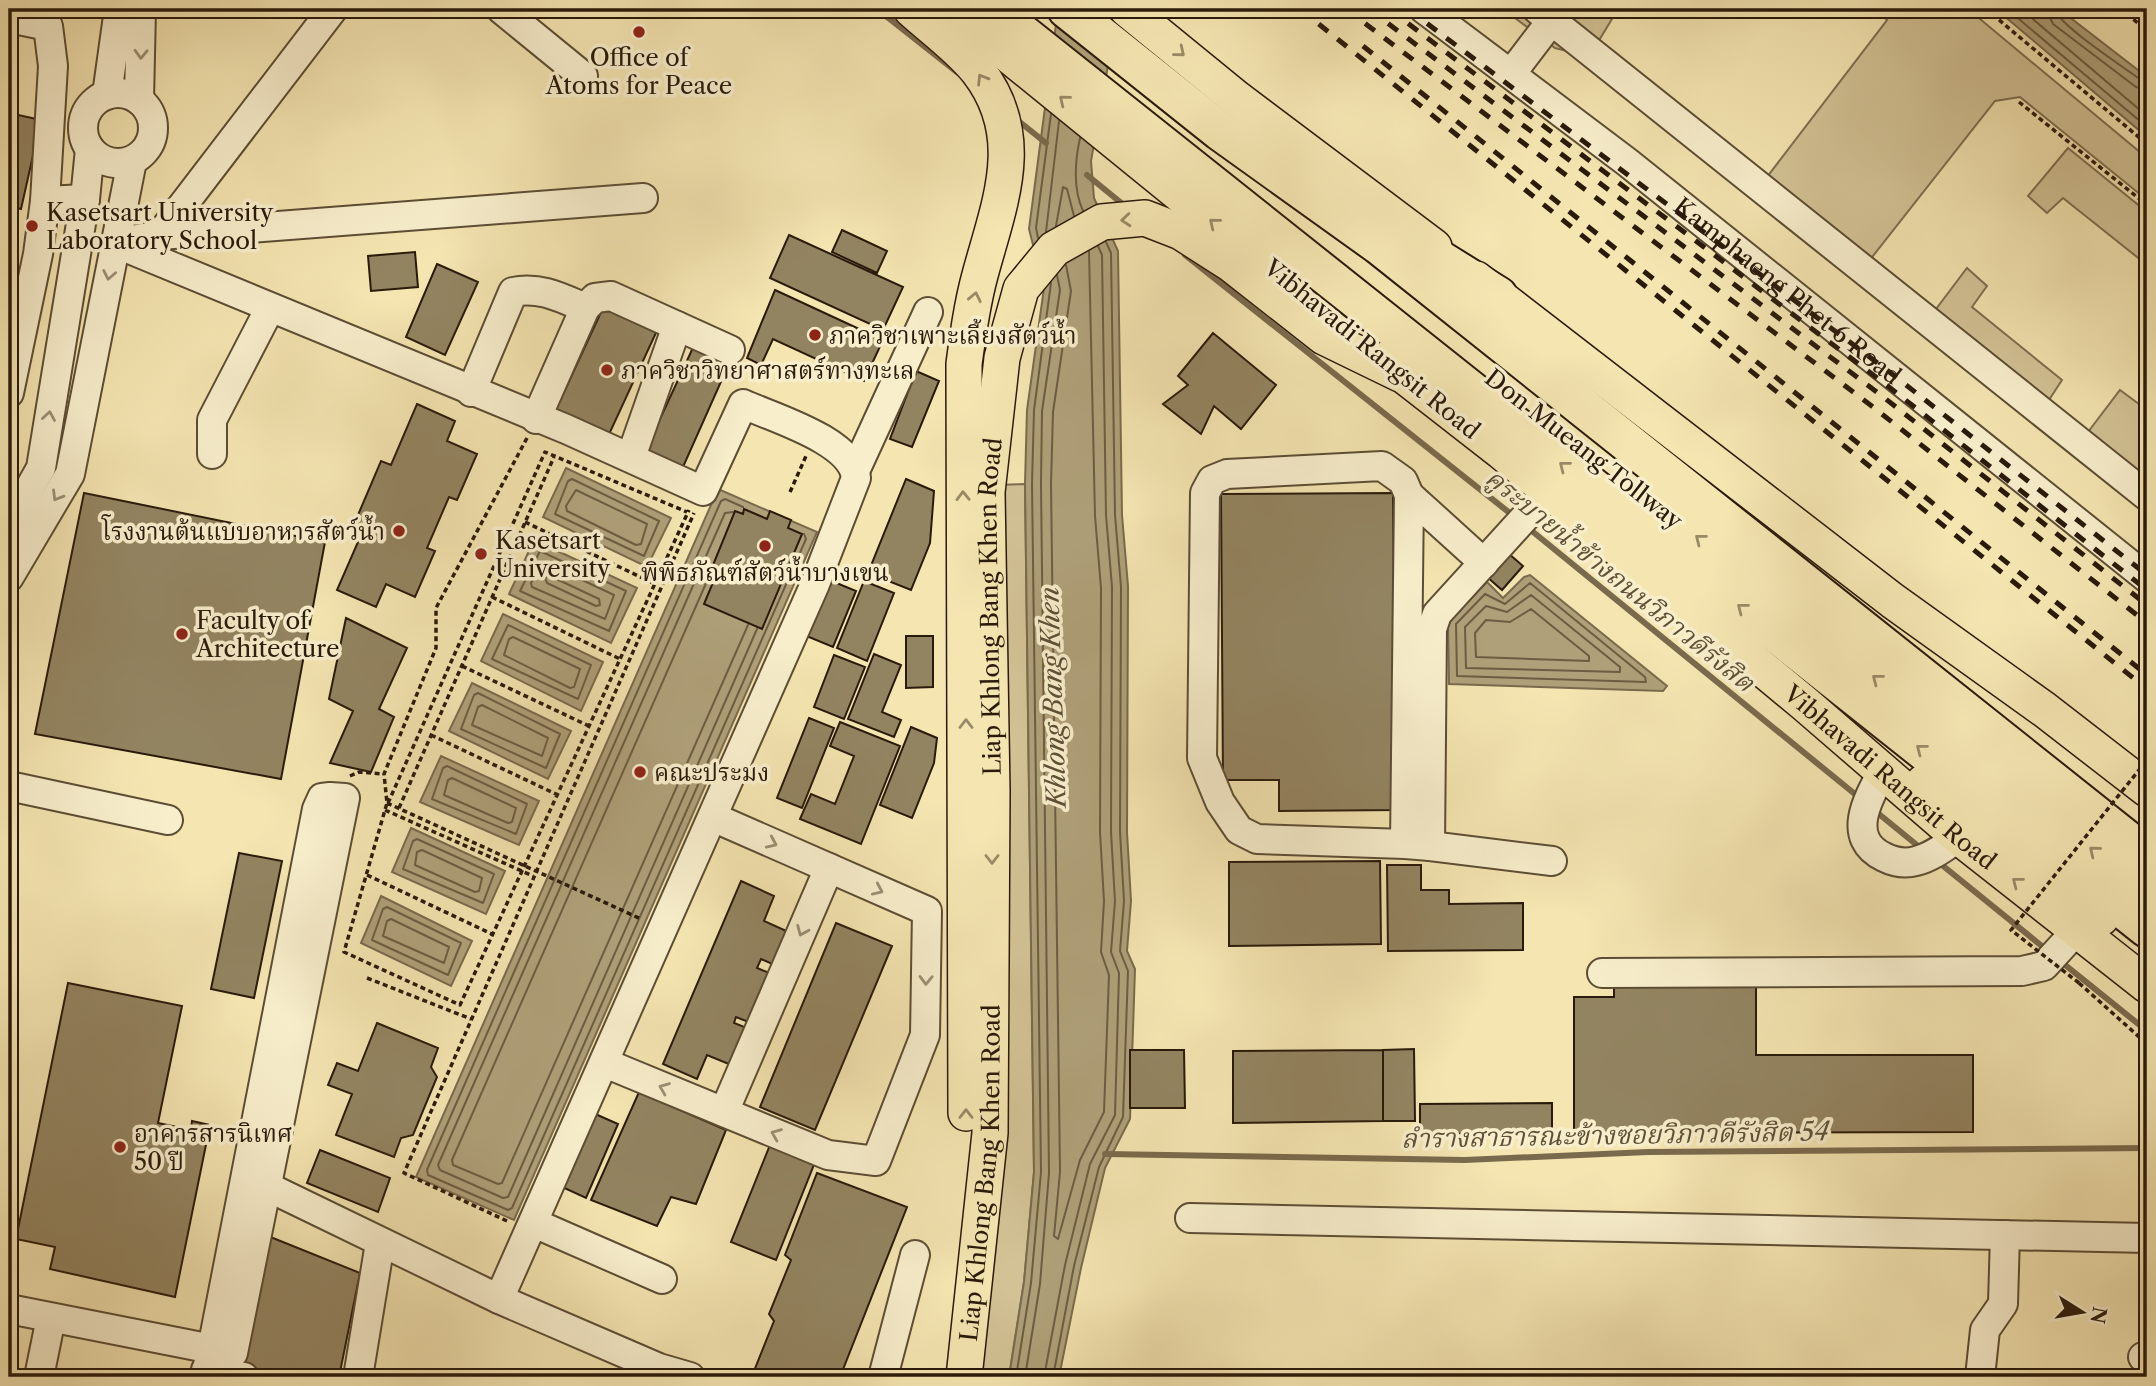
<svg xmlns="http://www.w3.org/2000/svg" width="2156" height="1386" font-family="'Libre Caslon Text','Noto Serif Thai',serif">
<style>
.green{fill:#d2c295;stroke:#7e6e50;stroke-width:2}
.water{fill:#afa079;stroke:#7a6a4d;stroke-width:2}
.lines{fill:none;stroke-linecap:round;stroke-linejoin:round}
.shore{stroke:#6c5d42;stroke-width:2}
.stream{stroke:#7a6a4d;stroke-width:6}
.building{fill:#938461;stroke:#2a1a0b;stroke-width:2}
.minor-casing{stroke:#5c4d34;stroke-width:32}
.major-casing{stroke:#2a1a0b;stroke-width:38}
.highway-casing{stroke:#2a1a0b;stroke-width:42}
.path{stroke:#2a1a0b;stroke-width:3.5;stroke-dasharray:5 3.5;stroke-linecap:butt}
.minor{stroke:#f8eecc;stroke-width:28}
.major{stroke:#f4e5b1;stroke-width:35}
.highway{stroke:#f4e5b1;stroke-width:38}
.rail{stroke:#2a1a0b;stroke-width:5;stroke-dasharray:12 12;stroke-linecap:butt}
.path-bridge{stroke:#2a1a0b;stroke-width:3.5;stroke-dasharray:5 3.5;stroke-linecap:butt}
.oneway{stroke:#998a66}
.oneway2{stroke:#9b8f75}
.poi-dot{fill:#8f2418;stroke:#f8eecc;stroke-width:2.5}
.labels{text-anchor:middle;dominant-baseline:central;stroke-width:7;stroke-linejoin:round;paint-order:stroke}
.poi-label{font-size:24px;fill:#2a1a0b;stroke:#f8eecc;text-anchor:start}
.street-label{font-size:24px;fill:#2a1a0b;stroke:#f8eecc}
.water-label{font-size:26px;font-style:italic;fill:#5f5037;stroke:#f8eecc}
</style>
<rect width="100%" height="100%" fill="#f4e5b1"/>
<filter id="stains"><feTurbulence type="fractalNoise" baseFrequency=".00286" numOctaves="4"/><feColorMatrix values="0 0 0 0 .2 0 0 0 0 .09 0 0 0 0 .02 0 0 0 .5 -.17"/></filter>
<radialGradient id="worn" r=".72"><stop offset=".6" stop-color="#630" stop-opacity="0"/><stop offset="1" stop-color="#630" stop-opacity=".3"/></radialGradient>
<path class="green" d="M1503 9H1618L1598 42 1583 55 1555 48Z
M1875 9H1968L2147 158V200L2020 97 1995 101 1869 261 1767 177 1887 20Z
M2068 148 2147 212V265L2063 198 2047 213 2028 196Z
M1967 268 1987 286 1972 307 2062 380 2047 403 1933 313Z
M2120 390 2147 410V483L2088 432Z
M1025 484 1034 1172 1024 1282 1009 1377H977L997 485Z"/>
<path class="water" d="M1058 9H1118L1091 161 1094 198 1118 251 1122 515 1128 586 1127 832 1131 901 1127 951 1135 969 1130 1119 1105 1168 1081 1268 1059 1377H1009L1024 1282 1034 1172 1025 484 1027 410 1044 288 1029 229Z
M1996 9H2059L2147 77V137Z
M566 468 671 518 647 567 543 517Z
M718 489 817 532 514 1220 416 1177Z
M534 540 637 588 611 643 509 594Z
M1530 575 1667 686 1663 691 1449 684 1448 622 1487 582 1503 598 1524 577Z
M503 614 603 662 581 711 481 661Z
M472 683 571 731 548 779 449 731Z
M441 756 539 801 519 845 420 802Z
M411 828 505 871 486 914 392 872Z
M381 896 472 941 451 986 361 943Z"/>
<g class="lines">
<path class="shore" d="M2007 9 2147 127
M2021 9 2147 116
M2046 9 2053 24 2136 87 2147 90
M2055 9C2057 24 2125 68 2141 80L2147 82
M1080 138C1075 161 1073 189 1083 211
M1056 226 1063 187 1067 189 1074 216
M1046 232 1059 121
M1038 238 1036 228 1051 114
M1066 265 1071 291 1053 412 1051 484 1060 1172 1054 1236 1058 1239 1080 1160 1104 1112 1109 975 1101 952 1104 901 1100 832 1101 588 1095 516 1089 251
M572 479 659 521 644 556 555 514 568 481Z
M576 490 647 524 641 544 636 545 567 511 566 506Z
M743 507 725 499 721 501 427 1170 428 1175 508 1210 512 1208 806 539 804 534
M733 512 725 513 438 1165 440 1170 503 1198 508 1197 757 629
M540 551 626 591 609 631 520 591Z
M544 562 614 595 605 619 532 587 531 583Z
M711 572 452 1160 453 1165 498 1184 502 1183 748 625
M550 576 599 599 600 605 596 606 547 583 545 578Z
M1530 583 1645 677 1646 682 1457 676 1456 624 1485 594 1505 604Z
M1531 595 1620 667V672L1466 668 1465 627 1486 606 1507 612Z
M1531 609 1589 656V661L1476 657 1475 633 1486 620 1510 622Z
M508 625 591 665 578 699 492 659Z
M513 637 580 669 574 687 570 688 504 655 509 639Z
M478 693 560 734 546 768 461 729 474 695Z
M482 705 548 738 542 756 472 725 478 707Z
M447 766 527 804 516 834 432 799 443 768Z
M452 778 516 808 512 822 508 823 444 795 448 780Z
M417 839 494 874 483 903 403 869 413 841Z
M422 850 482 878 479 891 475 892 415 865 417 852Z
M387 907 461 943 448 975 372 940 383 909Z
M391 919 449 947 444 963 383 936 387 921Z
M1016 1377 1031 1283 1041 1172 1032 484 1034 410 1051 283
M1025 1377 1040 1284 1049 1173 1041 484 1042 411 1060 290 1057 275
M1044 1377 1065 1265 1090 1164 1115 1115 1119 973 1111 952 1115 901 1111 832 1112 587 1106 515 1102 255 1098 246
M1053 1377 1074 1266 1099 1167 1123 1117 1128 971 1120 951 1124 901 1120 832 1121 587 1115 515 1111 253 1106 242"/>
<path class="stream" d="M877 9 958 73
M1016 119 1046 143
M1087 175 1125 206
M1185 255 1516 518
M1527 527 1861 799
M1874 810 1923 850
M1937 861 2048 951
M2059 960 2147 1031
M1105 1154 1465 1160 1648 1152 2147 1148"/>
</g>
<path class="building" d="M9 113 41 120 21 209 9 206Z
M842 230 887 251 877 273 832 252Z
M789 235 903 287 883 330 770 278Z
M415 252 418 287 371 291 368 256Z
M437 264 478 282 445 355 406 337Z
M775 290 883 340 864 381 773 339 761 365 747 358Z
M608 297 661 322 605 443 552 418Z
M1213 333 1276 385 1241 429 1214 406 1201 434 1163 404 1188 385 1178 376Z
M696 341 732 357 679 476 642 458Z
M916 371 939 381 912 447 890 439Z
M417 404 455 421 447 441 477 454 457 500 449 497 427 548 435 551 415 597 386 584 376 607 337 590 365 526 355 522 381 461 391 465Z
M906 479 934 491 930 543 911 590 868 573Z
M84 493 325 542 281 779 35 734Z
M1393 493 1396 810 1279 811V780H1223L1221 494Z
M744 509 767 519 770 511 791 520 788 528 802 534 762 629 704 604 717 573 711 570 735 511 743 514Z
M1508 553 1523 566 1502 590 1487 577Z
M827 579 856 591 833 647 804 635Z
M864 581 894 593 867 661 837 648Z
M346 618 407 648 379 709 394 717 371 772 330 763 353 711 329 699Z
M906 636H933V687L906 688Z
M874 654 901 665 882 712 901 720 894 737 848 719Z
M834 655 865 667 844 719 814 707Z
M809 718 834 728 802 808 777 798Z
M840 722 900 746 861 844 800 819 811 794 835 804 854 756 830 746Z
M911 727 937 738 934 763 912 818 880 805Z
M239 853 282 861 254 998 211 989Z
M1380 861 1381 944 1229 946V862Z
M1387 865H1421V890H1449V904L1523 903V950L1388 951Z
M741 881 774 896 764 921 793 934 779 967 761 959 757 968 772 974 751 1023 736 1017 734 1023 752 1030 736 1067 707 1055 697 1079 663 1064Z
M836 923 892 946 815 1130 760 1107Z
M1756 980V1055H1973V1132L1574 1133V997H1614V981Z
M68 983 182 1006 158 1123 191 1130 192 1121 210 1125 175 1297 50 1269 55 1247 16 1239Z
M377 1023 438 1048 431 1067 437 1077 413 1135 401 1138 394 1157 336 1135 352 1094 328 1085 337 1063 358 1071Z
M1414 1049 1415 1121H1383V1050Z
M1130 1050H1184L1185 1108H1130Z
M1383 1050V1121L1233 1123V1051Z
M639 1092 726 1130 696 1204 671 1197 657 1226 591 1200Z
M1552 1103V1133L1420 1134V1104Z
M593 1113 618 1124 586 1198 560 1186Z
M770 1145 815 1162 776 1260 731 1242Z
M320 1150 390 1178 378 1212 307 1183Z
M817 1173 907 1207 840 1377H773L754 1371 774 1321 769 1314 791 1260 785 1255Z
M263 1234 360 1273 339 1377H286L235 1368Z
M82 1369H102L137 1377H66Z"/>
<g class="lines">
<g class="minor-casing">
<g id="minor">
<path d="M333 9 160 235 115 243 566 429 703 491 743 404C774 418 853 441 856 478L815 584 499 1299"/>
<path d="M501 9 583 76"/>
<path id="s1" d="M1424 9 1627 162 2147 578"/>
<path d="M1537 9 2147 496"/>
<path d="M9 18 48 26 53 66 45 201 85 199"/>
<path d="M1511 74 1552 20"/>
<circle cx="118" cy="128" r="35"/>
<path d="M107 95 119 9"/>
<path d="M139 100 141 9"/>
<path d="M160 235 643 198"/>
<path d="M471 392 513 292C539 286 562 298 585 308"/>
<path d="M9 393 38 254 45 201"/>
<path d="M536 419 585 308 595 298 611 296 730 350"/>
<path d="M212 454V420L270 308"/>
<path d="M631 457 677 326"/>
<path d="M855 471 928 312"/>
<path d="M1409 495 1484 563"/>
<path d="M9 525 41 468 85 199 90 149"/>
<path d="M9 577 70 474 132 161"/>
<path d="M1883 771C1868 798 1845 838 1884 857 1894 862 1905 864 1916 861 1932 857 1946 846 1959 837"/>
<path d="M9 786 168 820"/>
<path d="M330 797 345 798 233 1353 212 1349 317 809 322 798Z"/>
<path d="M1405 844 1257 839 1239 830 1220 802 1202 758 1205 493 1212 480 1227 474 1382 466 1403 481 1409 495 1405 844 1430 846 1432 629 1437 614 1548 492"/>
<path d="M1430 846 1552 861"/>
<path d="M1602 973 2022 971 2044 966 2077 930"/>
<path d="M605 1063 828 1155 876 1161 925 1035 927 911 715 818"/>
<path d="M724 1112 829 868"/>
<path d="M251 1185 268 1187 499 1299 659 1368 690 1377"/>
<path d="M1190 1218 2147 1238"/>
<path d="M534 1223 662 1279"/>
<path d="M9 1309 212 1349 205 1377"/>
<path d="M2143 1357H2147"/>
<path d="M206 1370 244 1377"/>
<path d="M39 1377 51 1318"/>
<path d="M358 1377 380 1243"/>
<path d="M883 1377 915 1255"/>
<path d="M1980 1377 1985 1330 2003 1304 2005 1235"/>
</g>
</g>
<g class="major-casing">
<g id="major">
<path d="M911 9C933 29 960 48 978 71 1029 137 999 204 980 275 972 304 968 334 964 364L966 1113"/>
<path d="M952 9 1262 261"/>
<path d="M1127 9 1236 98 1434 247"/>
<path d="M1476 279 1893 601 2045 710 2147 789"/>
<path id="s2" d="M1384 360 1502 452 1805 704 1959 837 2147 985"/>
<path d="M1924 782 1976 817 2101 918"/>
<path id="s3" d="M964 1377 990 1133 992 791 987 492 1002 358 1021 289 1054 249 1102 222 1145 218 1181 232 1231 264 1324 337 1400 374"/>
</g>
</g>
<g class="highway-casing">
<path id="highway" d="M991 9 2147 928
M1067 9 1220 131 1379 245 2147 856
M1403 237 1498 296
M1652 503 2147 893"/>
</g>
<path class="path" d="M1986 9 2147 144
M2120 9 2147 30
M2019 102 2147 205
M527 438 436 608V648L384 774 387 803 344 952 460 1005 689 510
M790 492 806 456
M525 522 653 583
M492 597 620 659
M462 666 589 726
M431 735 558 795
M350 776 359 772 383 774
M387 803 641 919
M388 803 545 452 687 512
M399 808 554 457
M385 810 533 876
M367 875 494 935
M367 978 471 1019
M2079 983 2147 1044
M507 1221 404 1173 694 513"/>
<use href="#minor" class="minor"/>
<use href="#major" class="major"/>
<use href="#highway" class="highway"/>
<path class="rail" d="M1300 9 2147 689
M1346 9 1873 407 2147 623
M1369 9 1882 396 2147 605
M1389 9 1889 387 2147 590
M1408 9 1896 377 2147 575
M1363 46 2147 675"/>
<path class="path-bridge" d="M2079 983 2011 930 2147 760"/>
</g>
<defs><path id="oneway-chevron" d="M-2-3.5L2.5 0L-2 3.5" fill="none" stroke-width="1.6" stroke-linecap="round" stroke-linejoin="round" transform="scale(1.75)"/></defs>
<g class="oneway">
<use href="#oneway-chevron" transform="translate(1180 52) rotate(39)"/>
<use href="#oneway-chevron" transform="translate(982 79) rotate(-121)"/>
<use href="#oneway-chevron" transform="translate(1064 100) rotate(-141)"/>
<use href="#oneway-chevron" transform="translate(1126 220) rotate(175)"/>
<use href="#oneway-chevron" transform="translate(1214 223) rotate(-141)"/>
<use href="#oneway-chevron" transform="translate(975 297) rotate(-78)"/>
<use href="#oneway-chevron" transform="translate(1564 466) rotate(-142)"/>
<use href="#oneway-chevron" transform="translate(963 496) rotate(-91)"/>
<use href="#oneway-chevron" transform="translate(1700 539) rotate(-142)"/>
<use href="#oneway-chevron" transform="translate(1742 608) rotate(-142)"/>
<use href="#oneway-chevron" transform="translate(1877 679) rotate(-142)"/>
<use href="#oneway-chevron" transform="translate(966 724) rotate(-90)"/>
<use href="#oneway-chevron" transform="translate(1921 749) rotate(-142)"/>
<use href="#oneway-chevron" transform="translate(2094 851) rotate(-141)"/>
<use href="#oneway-chevron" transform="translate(992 859) rotate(90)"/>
<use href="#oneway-chevron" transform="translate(2017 882) rotate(-142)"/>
<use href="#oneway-chevron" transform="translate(966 1114) rotate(-90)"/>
</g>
<g class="oneway2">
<use href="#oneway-chevron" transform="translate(141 54) rotate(92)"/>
<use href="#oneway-chevron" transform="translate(109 275) rotate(101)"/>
<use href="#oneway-chevron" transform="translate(49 416) rotate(-81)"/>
<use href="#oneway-chevron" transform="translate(57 496) rotate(121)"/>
<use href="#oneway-chevron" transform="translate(772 843) rotate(24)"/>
<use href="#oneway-chevron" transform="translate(878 890) rotate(24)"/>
<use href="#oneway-chevron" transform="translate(802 931) rotate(113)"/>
<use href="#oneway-chevron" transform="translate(926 980) rotate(91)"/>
<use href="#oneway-chevron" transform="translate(664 1088) rotate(-158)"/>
<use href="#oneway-chevron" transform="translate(776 1134) rotate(-158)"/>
</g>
<g class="poi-dot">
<circle cx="639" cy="32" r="7"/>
<circle cx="32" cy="226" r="7"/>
<circle cx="815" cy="335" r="7"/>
<circle cx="607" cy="370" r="7"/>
<circle cx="399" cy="531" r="7"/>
<circle cx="765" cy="546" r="7"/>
<circle cx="481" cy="554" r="7"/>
<circle cx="182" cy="634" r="7"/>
<circle cx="640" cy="772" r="7"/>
<circle cx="120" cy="1147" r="7"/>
</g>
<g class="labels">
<g class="poi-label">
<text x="639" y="57" text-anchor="middle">Office of<tspan x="639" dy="28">Atoms for Peace</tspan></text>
<text x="46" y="212">Kasetsart University<tspan x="46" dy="28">Laboratory School</tspan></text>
<text x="829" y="335">ภาควิชาเพาะเลี้ยงสัตว์น้ำ</text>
<text x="621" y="370">ภาควิชาวิทยาศาสตร์ทางทะเล</text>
<text x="385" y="531" text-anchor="end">โรงงานต้นแบบอาหารสัตว์น้ำ</text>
<text x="495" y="540">Kasetsart<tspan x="495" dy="28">University</tspan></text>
<text x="765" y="572" text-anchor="middle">พิพิธภัณฑ์สัตว์น้ำบางเขน</text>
<text x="196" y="620">Faculty of<tspan x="196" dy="28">Architecture</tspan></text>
<text x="654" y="772">คณะประมง</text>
<text x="134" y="1133">อาคารสารนิเทศ<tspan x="134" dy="28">50 ปี</tspan></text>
</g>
<g class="street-label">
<text stroke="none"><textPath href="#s1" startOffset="460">Kamphaeng Phet 6 Road</textPath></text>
<text transform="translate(1372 349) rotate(39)">Vibhavadi Rangsit Road</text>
<text transform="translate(1584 449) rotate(38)">Don Mueang Tollway</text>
<text stroke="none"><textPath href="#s3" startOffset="772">Liap Khlong Bang Khen Road</textPath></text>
<text stroke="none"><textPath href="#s2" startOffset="656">Vibhavadi Rangsit Road</textPath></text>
<text stroke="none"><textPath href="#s3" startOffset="205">Liap Khlong Bang Khen Road</textPath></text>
</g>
<g class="water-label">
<text transform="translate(1620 580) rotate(39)">คูระบายน้ำข้างถนนวิภาวดีรังสิต</text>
<text transform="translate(1053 697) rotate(-92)">Khlong Bang Khen</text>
<text transform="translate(1615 1135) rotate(-1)">ลำรางสาธารณะข้างซอยวิภาวดีรังสิต 54</text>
</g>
</g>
<rect width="2156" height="1386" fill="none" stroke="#f4e5b1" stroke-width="35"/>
<rect x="10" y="10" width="2135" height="1365" fill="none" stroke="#2a1a0b" stroke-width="3.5"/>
<rect x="18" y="18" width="2121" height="1351" fill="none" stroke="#2a1a0b" stroke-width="2"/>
<g transform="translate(2082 1312) rotate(101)" stroke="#f8eecc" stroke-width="5" paint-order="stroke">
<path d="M0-5L12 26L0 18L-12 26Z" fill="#2a1a0b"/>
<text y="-10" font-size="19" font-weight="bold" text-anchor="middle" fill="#2a1a0b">N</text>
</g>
<rect width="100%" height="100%" filter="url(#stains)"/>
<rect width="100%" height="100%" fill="url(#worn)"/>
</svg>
